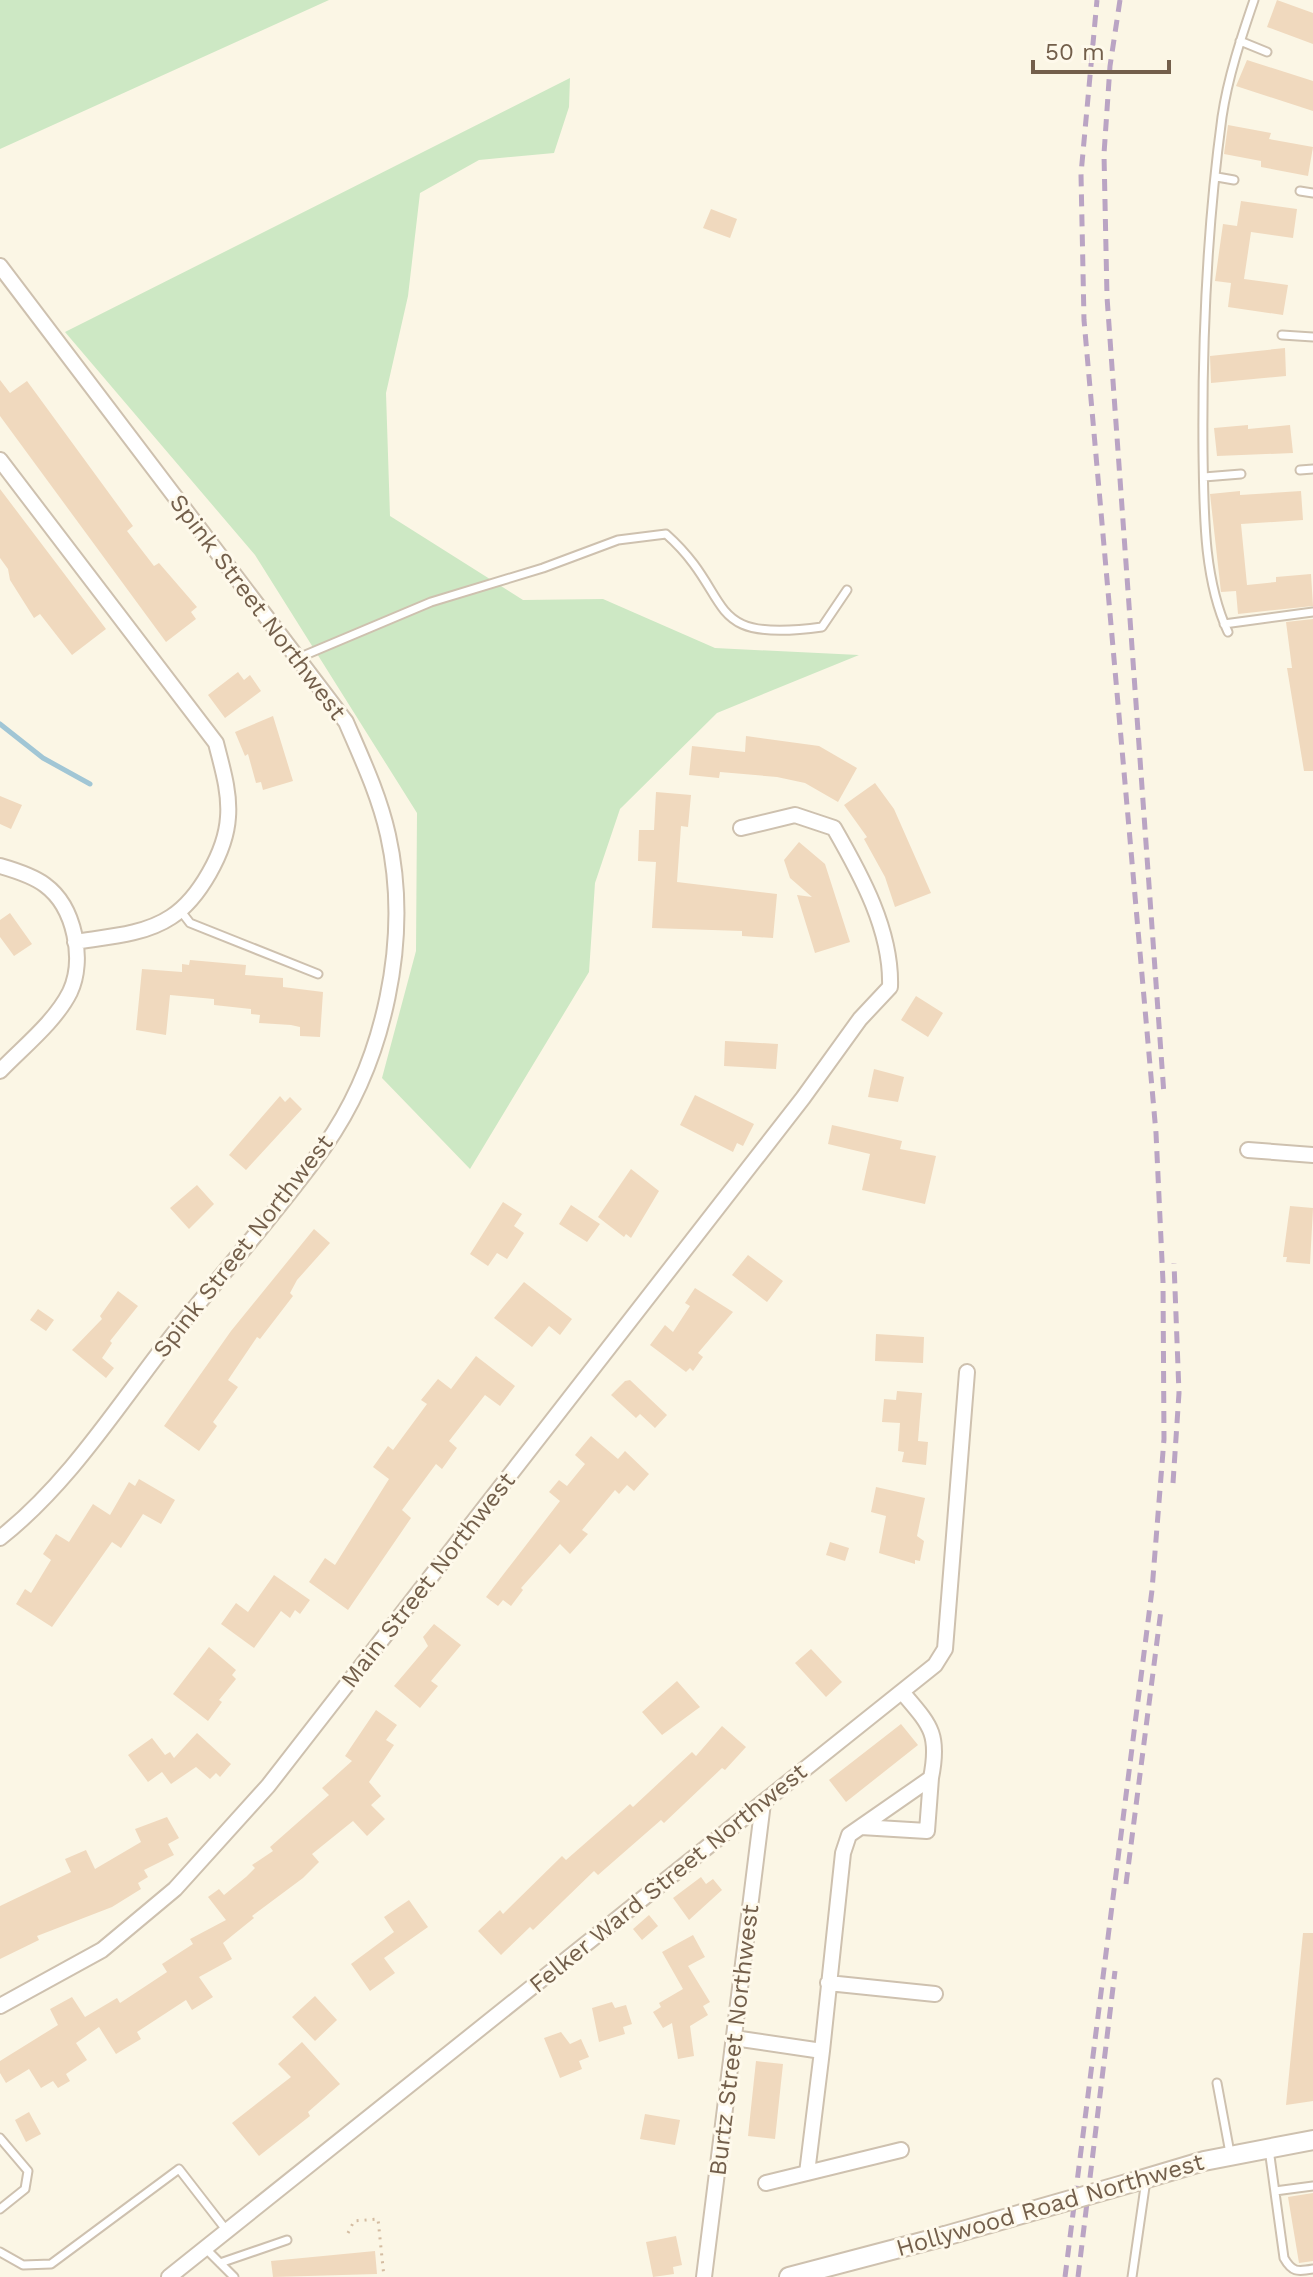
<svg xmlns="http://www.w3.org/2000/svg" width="1313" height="2277" font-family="'Work Sans',sans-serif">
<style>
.green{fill:#cde8c4}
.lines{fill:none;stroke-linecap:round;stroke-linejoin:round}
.stream{stroke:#a1c6d5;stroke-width:5}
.building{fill:#f0d9be}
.service-casing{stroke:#cec1af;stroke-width:11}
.minor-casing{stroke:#cec1af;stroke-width:18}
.tertiary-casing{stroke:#cec1af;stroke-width:22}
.path{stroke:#d4bca1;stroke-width:3;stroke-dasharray:2 6;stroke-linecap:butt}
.service{stroke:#fff;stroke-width:7}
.minor{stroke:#fff;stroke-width:14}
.tertiary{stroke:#fff;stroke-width:18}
.rail{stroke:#baa4c4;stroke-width:5;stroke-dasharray:12 8;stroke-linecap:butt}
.tertiary-bridge-casing{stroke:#cec1af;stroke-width:22;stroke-linecap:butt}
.tertiary-bridge{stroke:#fff;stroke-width:18}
.labels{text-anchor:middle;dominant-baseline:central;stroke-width:6;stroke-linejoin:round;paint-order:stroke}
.street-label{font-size:24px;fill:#735f4b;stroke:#fef9eb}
</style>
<rect width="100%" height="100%" fill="#fbf6e5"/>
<path class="green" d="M0 0H329L0 149Z
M570 78 569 107 554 153 479 160 420 193 408 296 386 393 390 516 523 600 603 599 715 648 859 655 717 713 620 809 595 883 589 972 470 1169 382 1078 416 951 417 813 255 555 65 332Z"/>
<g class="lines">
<path class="stream" d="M0 724 43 758 90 784"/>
</g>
<path class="building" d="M1277 0 1313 13V44L1267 27Z
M1247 60 1313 81V111L1236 86Z
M1228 125 1271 133 1269 139 1313 147 1308 176 1261 167V161L1224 154Z
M1241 201 1297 209 1293 238 1251 232 1244 279 1288 285 1283 315 1228 307 1231 283 1215 281 1223 224 1237 226Z
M711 209 737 219 730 238 703 228Z
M1285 348 1286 376 1211 383 1210 356Z
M0 380 10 393 27 381 133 526 127 531 154 566 159 563 197 607 191 612 196 619 166 642 0 416Z
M1248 425V429L1290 425 1293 453 1217 456 1214 428Z
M0 489 106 629 72 655 40 614 34 618 10 580 8 569 0 558Z
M1240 491V495L1301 491 1303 520 1241 524 1247 585 1276 582V577L1311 574 1313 606 1238 614 1236 591 1221 592 1210 494Z
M1313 619V771H1304L1287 668H1292L1286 622Z
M238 672 244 680 250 675 261 691 225 718 208 695Z
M273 716 293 781 263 790 261 782 256 783 248 754 245 756 235 732Z
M746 736 819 746 857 768 838 802 805 783 777 777 720 772 719 778 689 775 692 746 745 752Z
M875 783 894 809 931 893 895 907 885 877 864 839 867 837 844 805Z
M656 792 691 795 688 827 681 826 677 882 777 894 773 938 742 936V931L652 928 656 862 638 861 639 830H654Z
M0 796 22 805 11 829 0 824Z
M799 842 825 864 850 942 815 953 797 895 812 897 790 878 784 860Z
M10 913 32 944 14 956 0 937V920Z
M190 960 246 965 245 975 283 978V987L323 992 320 1037 300 1036V1027L291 1025 259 1023 260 1015 251 1014V1009L214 1005V999L170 995 166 1035 136 1030 142 969 182 972V964L189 965Z
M916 996 943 1013 928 1037 901 1020Z
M725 1041 778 1044 776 1069 724 1066Z
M874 1069 904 1077 898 1102 868 1097Z
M695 1095 754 1124 743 1146 737 1143 733 1152 680 1125Z
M280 1096 285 1102 290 1097 302 1109 246 1170 229 1155Z
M832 1125 902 1141 900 1149 936 1156 925 1204 862 1190 870 1154 828 1144Z
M631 1169 659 1191 631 1238 626 1234 624 1237 598 1217Z
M197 1185 214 1204 189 1229 170 1208Z
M503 1202 522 1214 514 1226 524 1233 507 1259 497 1253 488 1266 470 1254Z
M571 1205 600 1224 587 1242 559 1224Z
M1290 1206 1313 1208 1310 1264 1286 1262 1287 1257H1283Z
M314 1229 330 1243 297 1280 290 1293 293 1296 260 1339 257 1337 228 1380 238 1387 213 1422 217 1426 199 1451 164 1426 231 1331Z
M748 1255 783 1281 767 1302 732 1275Z
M524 1282 572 1319 560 1335 549 1326 532 1347 494 1318Z
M695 1288 733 1312 698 1353 703 1357 693 1371 690 1368 686 1372 650 1345 665 1325 673 1332 690 1306 685 1303Z
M118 1291 138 1306 110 1341 112 1343 102 1358 114 1368 106 1378 72 1350 102 1319 100 1316Z
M38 1309 54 1320 46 1331 30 1320Z
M876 1334 924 1337 923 1363 875 1361Z
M476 1356 515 1386 500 1406 485 1395 449 1441 457 1448 442 1469 436 1464 402 1510 411 1518 348 1610 309 1582 325 1558 335 1565 389 1479 373 1467 388 1446 393 1450 427 1404 421 1400 438 1379 451 1389Z
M630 1380 667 1415 655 1428 640 1414 636 1418 611 1395 625 1381Z
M897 1391 922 1393 918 1441 928 1442 926 1465 902 1462 904 1452 898 1451 900 1423 882 1422 884 1399 896 1400Z
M591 1436 618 1459 625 1451 649 1474 634 1491 627 1485 619 1494 615 1490 582 1530 588 1534 570 1554 560 1544 521 1588 523 1590 511 1606 503 1600 498 1606 486 1597 560 1501 549 1492 559 1480 567 1486 585 1464 575 1455Z
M139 1479 175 1500 161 1524 143 1514 121 1548 112 1542 52 1627 16 1604 25 1589 31 1593 51 1560 43 1554 56 1534 69 1542 93 1504 110 1515 129 1482 135 1486Z
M876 1487 925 1498 917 1536 924 1541 920 1561 915 1560V1564L879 1553 886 1516 871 1512Z
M830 1542 849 1548 845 1561 826 1555Z
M274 1575 310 1600 300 1614 295 1610 290 1618 281 1611 254 1648 221 1624 236 1603 248 1612Z
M434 1624 461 1645 431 1681 438 1686 420 1708 394 1686 428 1646 423 1637Z
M209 1647 236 1670 232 1675 236 1679 219 1700 222 1702 208 1721 173 1694Z
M811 1649 842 1682 826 1697 795 1663Z
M677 1681 700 1707 662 1735 642 1712Z
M376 1710 397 1725 386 1740 394 1745 369 1782 381 1796 371 1805 385 1819 367 1836 353 1821 312 1854 319 1862 303 1878 252 1916 254 1918 223 1943 232 1959 199 1977 213 1997 192 2010 186 2000 137 2032 141 2039 116 2054 99 2027 76 2043 87 2060 66 2074 70 2081 58 2088 53 2081 41 2088 29 2069 6 2083 0 2073V2061L58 2025 50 2009 72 1997 85 2017 117 1998 120 2003 167 1972 162 1964 193 1944 190 1939 226 1920 208 1897 219 1889 224 1895 246 1877 255 1868 252 1865 273 1851 270 1847 329 1795 322 1788 352 1761 345 1756Z
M901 1724 918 1745 846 1802 829 1780Z
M722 1726 746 1747 725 1770 722 1768 664 1823 661 1820 598 1875 594 1871 533 1930 530 1927 501 1955 478 1931 500 1910 503 1914 562 1856 566 1860 630 1804 633 1807 692 1752 696 1756Z
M197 1733 231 1764 220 1777 216 1773 210 1779 196 1767 171 1784 162 1772 148 1782 128 1755 152 1738 165 1755 170 1752 174 1758Z
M167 1817 179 1838 168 1844 174 1855 144 1870 148 1877 138 1883 141 1889 112 1907 37 1936 39 1940 0 1959V1906L71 1872 65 1859 86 1850 95 1869 141 1842 135 1829Z
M701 1877 706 1884 713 1879 722 1890 689 1920 673 1898Z
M409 1900 428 1927 384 1958 395 1973 370 1991 351 1964 394 1932 384 1917Z
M649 1915 658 1926 642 1940 633 1929Z
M1303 1933H1313V2101L1286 2105Z
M693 1935 705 1957 688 1966 710 2002 703 2006 708 2015 690 2026 694 2056 678 2059 672 2023 663 2028 653 2012 661 2007 659 2003 683 1989 662 1952Z
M315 1996 337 2020 315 2041 292 2017Z
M612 2002 615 2008 626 2005 632 2024 623 2027 625 2034 599 2042 592 2008Z
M561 2032 570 2044 581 2039 589 2057 579 2061 582 2069 560 2078 544 2038Z
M302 2042 340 2084 308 2112 310 2116 259 2156 232 2123 291 2077 278 2064Z
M756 2061 783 2064 775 2139 748 2136Z
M29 2112 41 2134 26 2142 15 2120Z
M645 2114 680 2120 675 2145 640 2139Z
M1313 2193V2261L1299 2263 1288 2197Z
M676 2236 682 2265 673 2267 674 2274 653 2277 646 2242Z
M375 2251 377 2274 273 2277 271 2261Z"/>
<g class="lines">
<g class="service-casing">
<path id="service" d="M1240 41 1267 52
M1217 177 1234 180
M1300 191 1313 193
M1282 335 1313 337
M1300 470 1313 469
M1204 477 1241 474
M1224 624 1313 612
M1228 632C1203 578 1204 511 1203 452 1202 341 1207 227 1222 117 1228 77 1241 38 1254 0
M298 658 431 602 543 568 618 540 666 534C737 597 699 644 822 627L847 590
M180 910 190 923 318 974
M1217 2083 1230 2153
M0 2138 28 2171 25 2189 0 2209
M1269 2149 1284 2258C1292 2272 1297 2272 1313 2269
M1275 2191 1313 2186
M205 2248 234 2277
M0 2252 23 2265 51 2264 179 2169 227 2231
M220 2263 287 2240
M1132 2277 1146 2180"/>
</g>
<g class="minor-casing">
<path id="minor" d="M0 266 346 722C362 759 379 795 388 835 411 938 385 1061 324 1147 278 1211 225 1270 176 1331 120 1402 71 1482 0 1538
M0 460 216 743C222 767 230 792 228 817 226 851 199 899 171 917 144 935 106 937 75 942
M0 866C14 870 33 876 45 885 75 907 85 960 70 992 55 1022 23 1047 0 1071
M1248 1150 1313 1155
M861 1827 927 1831 931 1778
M828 1983 935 1994
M0 2006 102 1950 175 1889 268 1786 803 1098 860 1019 890 987C892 931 861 875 834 828L795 815 741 828
M734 2038 822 2051 807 2173 766 2183
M822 2051 843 1853 849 1835 931 1778C940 1733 930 1725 902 1692
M807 2173 901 2150
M169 2277 935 1665 945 1649 967 1372
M704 2277 763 1803"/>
</g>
<g class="tertiary-casing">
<path id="tertiary" d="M1137 2181 1204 2161 1313 2140
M789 2277 945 2236"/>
</g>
<path class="path" d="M348 2233 354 2221 378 2219 384 2277"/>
<use href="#service" class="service"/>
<use href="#minor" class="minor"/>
<use href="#tertiary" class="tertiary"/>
<path class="rail" d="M1120 0 1110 66 1104 154 1107 297 1164 1095
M1173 1483 1179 1393 1174 1263
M1126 1884 1161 1610
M1065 2277 1152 1590 1164 1439 1163 1282 1156 1133 1084 320 1081 174 1097 0
M1078 2277 1115 1971"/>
<g class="tertiary-bridge-casing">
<path id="tertiary-bridge" d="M945 2236 1137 2181"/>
</g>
<use href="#tertiary-bridge" class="tertiary-bridge"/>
</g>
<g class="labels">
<g class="street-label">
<text transform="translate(258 607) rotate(53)">Spink Street Northwest</text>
<text transform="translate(243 1246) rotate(-52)">Spink Street Northwest</text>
<text transform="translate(428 1580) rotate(-52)">Main Street Northwest</text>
<text transform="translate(668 1878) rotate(-39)">Felker Ward Street Northwest</text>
<text transform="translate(734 2040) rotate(-83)">Burtz Street Northwest</text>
<text transform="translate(1050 2205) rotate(-16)">Hollywood Road Northwest</text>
</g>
</g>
<path d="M1033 60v12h136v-12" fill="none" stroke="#735f4b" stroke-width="4"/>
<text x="1045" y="60" font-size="24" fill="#735f4b" stroke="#fef9eb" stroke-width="6" paint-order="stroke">50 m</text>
</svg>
